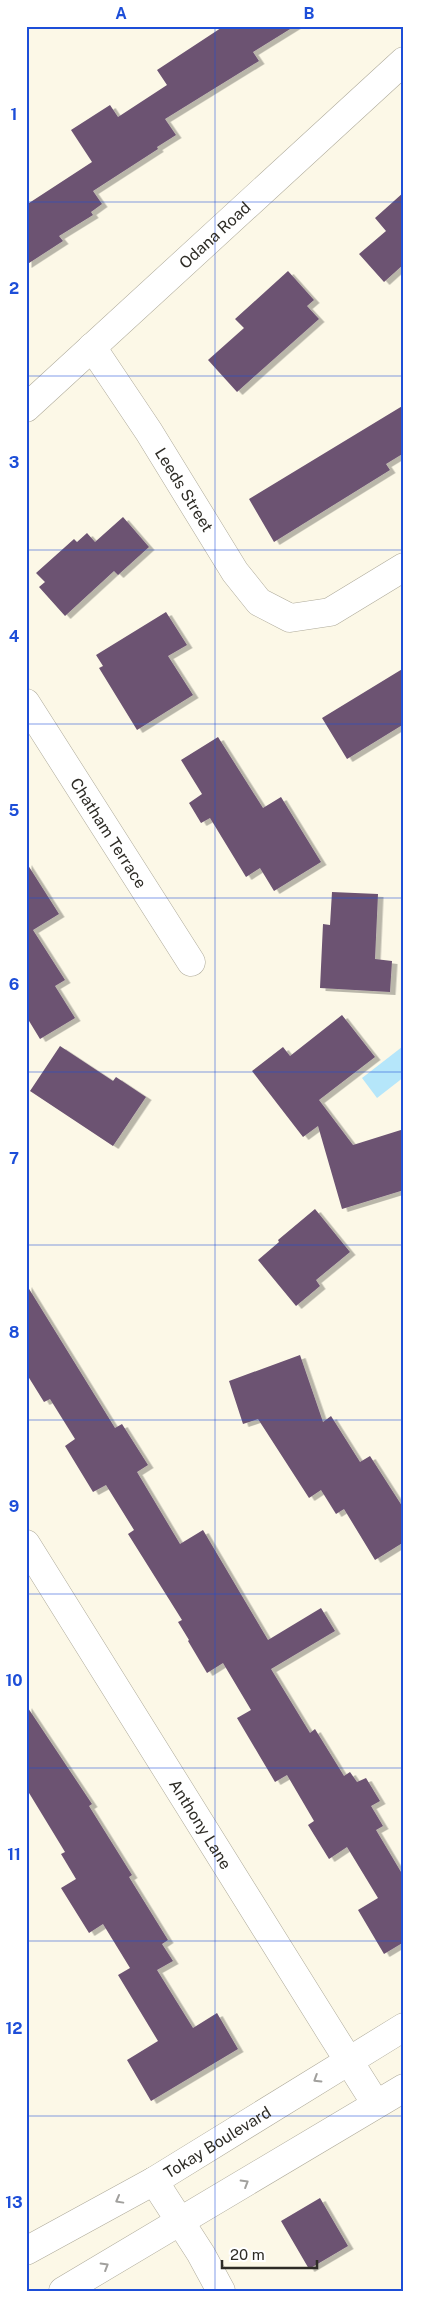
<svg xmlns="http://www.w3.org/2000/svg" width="430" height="2317" font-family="'Public Sans',sans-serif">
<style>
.water{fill:#b5e6fa}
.building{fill:#6c5372;filter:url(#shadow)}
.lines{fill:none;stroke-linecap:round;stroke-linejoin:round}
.minor-casing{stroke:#aeaa9a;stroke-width:29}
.tertiary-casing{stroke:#aeaa9a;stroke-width:29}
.minor{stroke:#fff;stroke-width:28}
.tertiary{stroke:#fff;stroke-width:28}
.oneway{stroke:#a1a09d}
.grid{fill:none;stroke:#1d4ed8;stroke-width:1;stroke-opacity:0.55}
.labels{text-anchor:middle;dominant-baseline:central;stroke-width:5;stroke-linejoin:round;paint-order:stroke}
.street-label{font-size:16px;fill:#2e2c26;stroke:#fff}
.neatline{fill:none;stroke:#1d4ed8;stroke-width:2}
.grid-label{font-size:16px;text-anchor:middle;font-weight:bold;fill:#1d4ed8}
</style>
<defs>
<filter id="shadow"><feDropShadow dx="5.5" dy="3" stdDeviation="0" flood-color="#0004"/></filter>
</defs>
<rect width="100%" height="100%" fill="#fcf8e7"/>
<path class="water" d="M402 1047 404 1077 377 1098 362 1078Z"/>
<path class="building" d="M224 26H295L253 52 259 61 165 119 176 135 157 147 158 149 93 191 102 204 91 212 93 215 59 236 63 241 26 265V205L92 162 71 130 110 105 118 117 167 85 157 70Z
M404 192V264L384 282 359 254 386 231 375 218Z
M288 271 314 300 307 306 319 319 237 392 208 360 244 328 235 319Z
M404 405V453L386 464 390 470 274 542 249 499Z
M123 517 149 547 118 575 114 571 65 616 39 587 45 582 36 573 74 539 77 542 87 533 95 542Z
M166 612 187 645 168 656 193 695 137 730 99 668 103 666 96 655Z
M404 668V724L347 759 322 718Z
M218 737 263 808 281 797 321 862 274 891 260 868 246 877 210 818 201 823 189 803 202 794 181 760Z
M26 862 59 914 33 930 65 980 55 986 75 1018 40 1039 26 1016Z
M332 892 378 894 375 959 392 961 390 992 320 988 323 924 330 925Z
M342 1015 375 1057 319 1100 353 1145 404 1129V1190L342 1209 318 1126 303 1137 252 1071 283 1047 290 1056Z
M60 1046 113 1081 116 1077 146 1097 113 1146 30 1091Z
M315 1209 350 1252 316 1280 320 1286 296 1306 258 1260 279 1242 278 1240Z
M26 1284 115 1428 122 1424 148 1465 137 1472 180 1544 203 1530 268 1640 321 1608 335 1631 271 1669 310 1733 315 1729 344 1776 350 1772 357 1782 366 1778 380 1801 371 1806 383 1826 376 1830 404 1877V1942L384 1954 358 1910 378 1898 347 1847 329 1859 308 1825 314 1821 287 1775 275 1782 237 1718 251 1710 223 1663 207 1673 188 1641 189 1640 178 1622 182 1620 128 1534 134 1530 106 1485 93 1492 65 1446 75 1439 50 1399 44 1402 26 1373Z
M300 1355 323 1422 331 1416 360 1462 370 1456 404 1509V1542L375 1560 344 1509 336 1514 321 1490 309 1498 258 1419 243 1424 229 1381Z
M26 1705 92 1804 89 1806 132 1875 129 1877 168 1940 162 1944 173 1961 157 1970 193 2028 217 2013 238 2049 151 2101 127 2060 158 2041 118 1975 130 1968 103 1924 89 1933 61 1888 76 1879 61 1854 65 1852 26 1788Z
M320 2198 348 2246 309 2269 281 2221Z"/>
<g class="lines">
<g class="minor-casing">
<g id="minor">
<path id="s1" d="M92 347 149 432 235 572 259 602 290 618 330 612 404 567"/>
<path id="s2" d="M26 703 191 962"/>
<path id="s3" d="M26 1544C143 1730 258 1918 376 2104"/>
<path d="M154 2181 201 2254 221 2291"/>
</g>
</g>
<g class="tertiary-casing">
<g id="tertiary">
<path id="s4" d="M26 408 404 61"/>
<path id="s5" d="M26 2251 154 2181 404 2027"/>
<path d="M63 2291 404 2088"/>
</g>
</g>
<use href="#minor" class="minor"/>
<use href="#tertiary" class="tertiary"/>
</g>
<defs><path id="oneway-chevron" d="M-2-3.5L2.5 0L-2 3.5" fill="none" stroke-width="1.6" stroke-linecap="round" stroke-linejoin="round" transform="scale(1.25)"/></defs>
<g class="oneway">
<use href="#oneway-chevron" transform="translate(317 2079) rotate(148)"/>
<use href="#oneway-chevron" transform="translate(245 2183) rotate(-31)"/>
<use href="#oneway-chevron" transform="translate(119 2200) rotate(151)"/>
<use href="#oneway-chevron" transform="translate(105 2266) rotate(-31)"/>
</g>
<path class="grid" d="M215 26V2291M26 202H404M26 376H404M26 550H404M26 724H404M26 898H404M26 1072H404M26 1245H404M26 1420H404M26 1594H404M26 1768H404M26 1941H404M26 2116H404"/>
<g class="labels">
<g class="street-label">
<text stroke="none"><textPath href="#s4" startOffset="256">Odana Road</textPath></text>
<text stroke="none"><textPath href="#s1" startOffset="170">Leeds Street</textPath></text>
<text stroke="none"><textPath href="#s2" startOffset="154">Chatham Terrace</textPath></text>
<text stroke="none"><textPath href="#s3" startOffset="330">Anthony Lane</textPath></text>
<text stroke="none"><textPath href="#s5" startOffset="220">Tokay Boulevard</textPath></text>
</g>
</g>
<rect width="430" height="2317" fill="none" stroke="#ffffff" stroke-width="55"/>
<path d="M222 2260v8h95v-8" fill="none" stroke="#2e2c26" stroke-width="2.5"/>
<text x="230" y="2260" font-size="15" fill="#2e2c26" stroke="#ffffff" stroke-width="4" paint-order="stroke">20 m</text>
<rect x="28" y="28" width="374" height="2262" class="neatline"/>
<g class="grid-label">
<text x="121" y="19">A</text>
<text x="309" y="19">B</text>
<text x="14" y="120">1</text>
<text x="14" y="294">2</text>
<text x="14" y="468">3</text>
<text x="14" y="642">4</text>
<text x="14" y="816">5</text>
<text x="14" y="990">6</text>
<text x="14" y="1164">7</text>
<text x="14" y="1338">8</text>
<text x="14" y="1512">9</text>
<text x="14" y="1686">10</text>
<text x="14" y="1860">11</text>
<text x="14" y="2034">12</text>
<text x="14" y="2208">13</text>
</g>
</svg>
